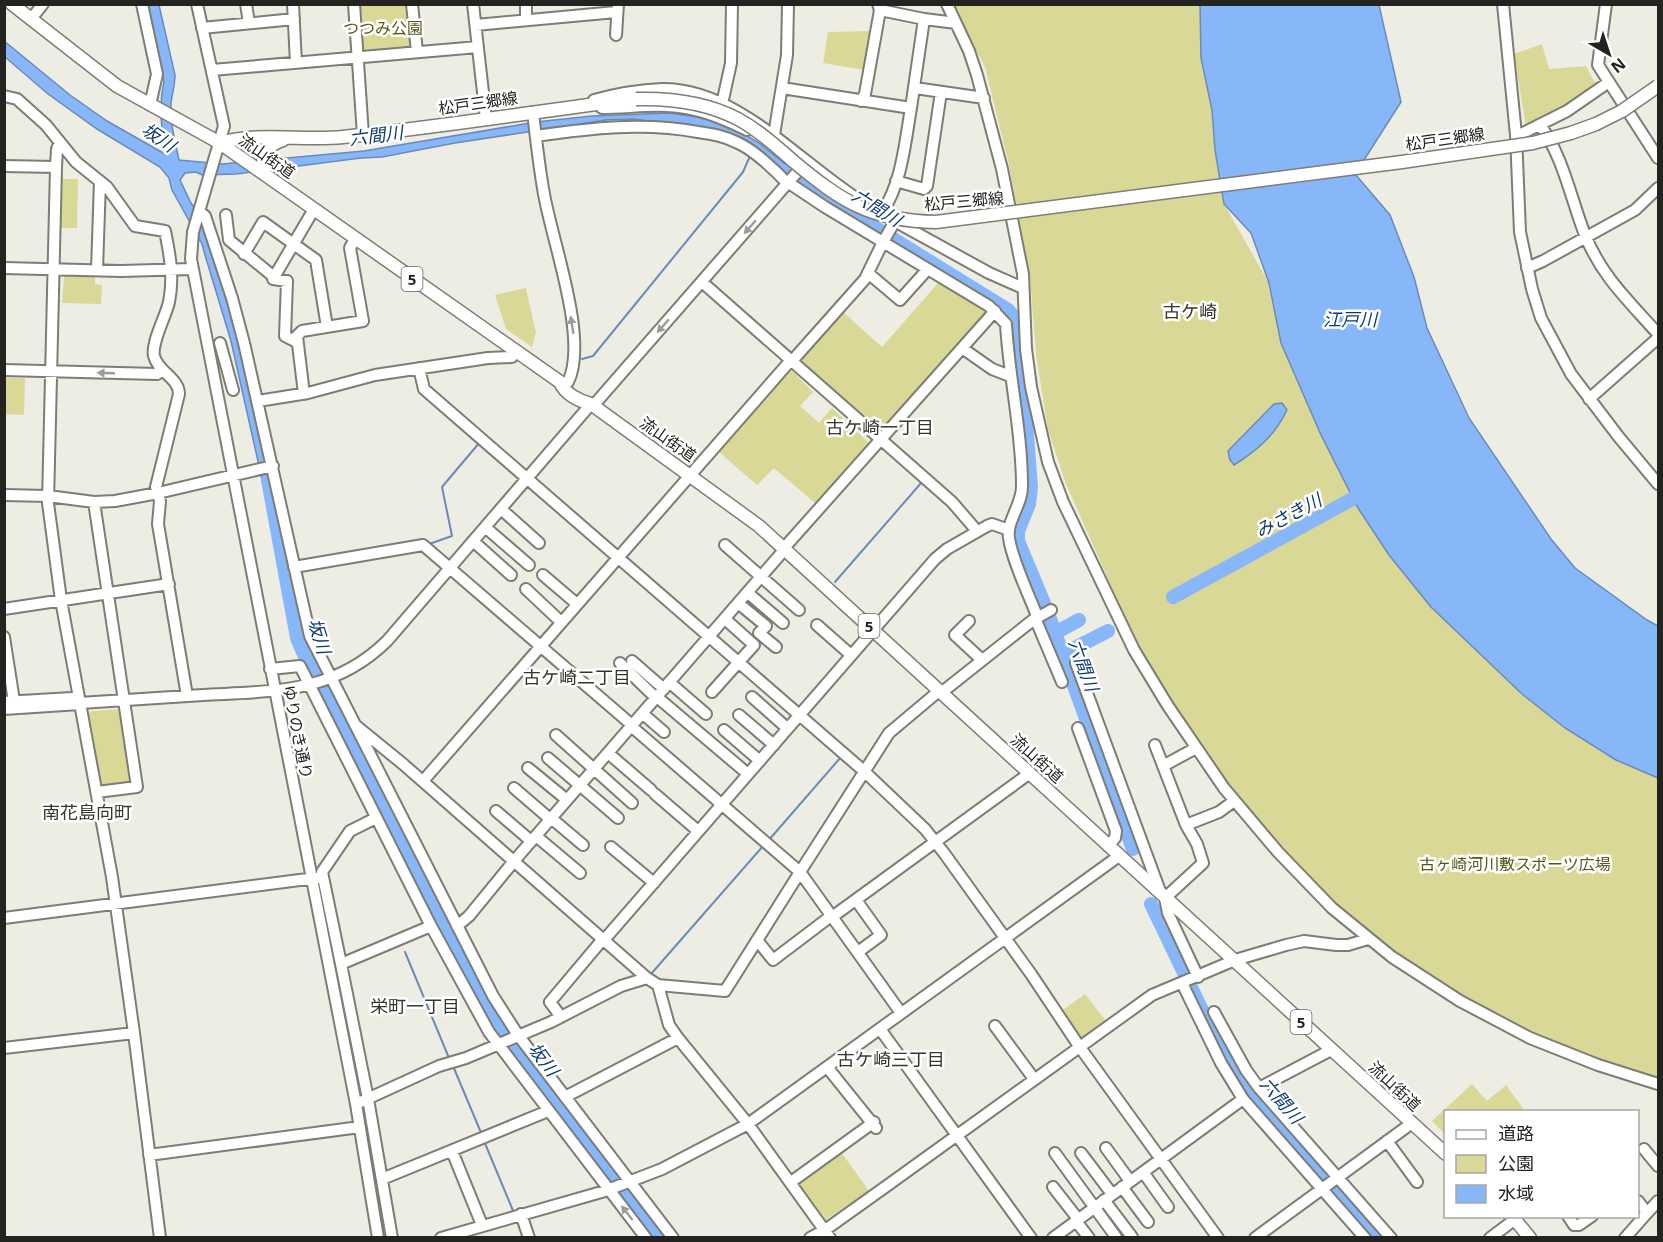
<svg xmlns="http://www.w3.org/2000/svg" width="1663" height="1242" font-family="'Noto Sans','Noto Sans JP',sans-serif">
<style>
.green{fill:#d9d896}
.water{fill:#88b7f9;stroke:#6a8bb8;stroke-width:1.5}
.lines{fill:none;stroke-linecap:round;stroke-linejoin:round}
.stream{stroke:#6a8bb8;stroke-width:2}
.river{stroke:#88b7f9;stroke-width:14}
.minor-casing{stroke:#7d7d74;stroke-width:14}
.major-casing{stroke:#7d7d74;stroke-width:15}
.minor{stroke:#fff;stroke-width:10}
.major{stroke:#fff;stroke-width:12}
.major-bridge-casing{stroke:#7d7d74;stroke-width:15;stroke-linecap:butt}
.major-bridge{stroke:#fff;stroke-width:12}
.oneway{fill:#9c9c9a}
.labels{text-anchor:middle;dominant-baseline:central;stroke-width:5;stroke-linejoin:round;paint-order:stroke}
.shield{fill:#fff;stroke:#656562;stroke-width:1.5}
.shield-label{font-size:15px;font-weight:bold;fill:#23231f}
.park-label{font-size:16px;fill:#595718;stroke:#fff}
.street-label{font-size:16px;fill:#23231f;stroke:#fff}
.water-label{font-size:18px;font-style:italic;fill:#0c3a73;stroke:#fff}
.neighbourhood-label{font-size:18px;fill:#36362e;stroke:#fff}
</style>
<rect width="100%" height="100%" fill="#edede3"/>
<path class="green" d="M358 5H410L414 48 363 54 360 51Z
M953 5H1200L1201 58 1212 110 1215 150 1224 204 1269 283 1281 343 1321 435 1358 508 1389 555 1431 607 1522 694 1565 728 1616 760 1658 778V1079L1604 1062 1533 1034 1440 985 1389 950 1343 913 1277 844 1213 764 1145 662 1066 484 1048 430 1036 354 1030 277 1009 165 985 67Z
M873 31 865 70 823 63 828 32Z
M1542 44 1549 69 1586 66 1597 87 1526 127 1514 54Z
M59 179H78L77 228H59Z
M64 276 95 277V284L102 285 101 304 62 303Z
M939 282 989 311 878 433 797 361 842 311 882 347Z
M526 288 536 333 532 347 506 329 495 295Z
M790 369 813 392 800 406 819 423 832 408 870 444 815 503 774 468 757 485 718 451Z
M5 378H25L24 415 5 414Z
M122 709 135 782 101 787 87 715 92 711Z
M1085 994 1106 1021 1080 1040 1060 1012Z
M1472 1084 1487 1101 1506 1085 1525 1111 1446 1112 1445 1134 1432 1121Z
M841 1152 869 1191 825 1220 798 1183Z"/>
<path class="water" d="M148 5H159L175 75C175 85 172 94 171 103 170 123 175 141 179 160L222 164 364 151 536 122 592 116 670 113 710 119 736 129 759 143 804 179 800 184 770 160 707 128 632 119 606 120 455 143 382 157 361 158 236 174 202 175 196 172 185 173 180 180 191 203 206 223 222 276 277 495 266 497 231 341 205 255 202 244 172 190 169 178 160 167 97 129 48 94 5 57 4 41 70 95 107 121 165 154C162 128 158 108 164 81Z
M1200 5H1379L1401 102 1355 174 1390 215 1414 277 1427 328 1469 418 1551 539 1575 568 1647 620 1658 626V778L1616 760 1565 728 1522 694 1431 607 1389 555 1358 508 1321 435 1281 343 1269 283 1251 233 1224 204 1215 150 1212 110 1201 58Z
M1282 403 1287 410C1275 435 1258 450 1234 465L1230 460 1228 451 1274 404Z"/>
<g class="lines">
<path class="stream" d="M582 359 593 356 743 172 750 156
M429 544 452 536 442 487 480 442
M835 582 922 482
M379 818 386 813
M768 841 841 757
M327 874 354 835 360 831
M405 952 449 1058
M651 974 764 845
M453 1066 482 1135
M484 1141 514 1213
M517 1221 523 1235"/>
<path class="river" d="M788 171 832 201 1008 310 1013 316 1025 409 1031 487 1029 504 1018 531V541L1046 608 1133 849
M268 480 297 638 302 650 472 982 515 1052 659 1238
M1173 597 1367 491
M1055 633 1079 620
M1063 654 1108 631
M1151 904 1211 1029 1248 1090 1378 1238"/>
<g class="minor-casing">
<path id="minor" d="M142 4 157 74 150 105
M197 4 224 126 193 232 191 259 356 1104 378 1238
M246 4 249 23
M293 4 296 63
M354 4 363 135
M412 4 417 52
M473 4 486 119
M947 4 969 51 977 75 1002 169 1023 274 1026 349 1031 387 1048 462 1063 502 1134 650 1168 706 1224 788 1278 852 1332 908 1392 957 1460 1001 1530 1038 1598 1065 1658 1084
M1503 4 1516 135 1520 232 1532 289 1541 318 1571 374 1618 436 1658 484
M1606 4 1598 65 1658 158
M880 10 924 19
M31 19 43 4
M526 20V4
M476 25 616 12
M202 28 294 19
M616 35 618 4
M212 70 478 47
M782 88 911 108C905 142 902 184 881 214
M915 88 984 98
M4 96 17 99 46 125 76 162 107 187 135 226 165 231C170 255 174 278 169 302 166 316 151 343 154 356 158 372 179 378 179 394L156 487 160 501 158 524 187 696
M594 100C616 94 639 90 662 89 739 88 804 168 867 205
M861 101 865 94 880 10 878 4
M722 104 731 63 732 4
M602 108C624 108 646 105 667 106 696 107 722 118 747 130
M911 108 924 19 956 23
M533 112C536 139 539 167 544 194 552 241 589 340 568 382
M1540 125C1563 156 1571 199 1585 235 1602 277 1629 301 1658 334
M774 135 787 55 788 4
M1516 135 1521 134 1567 111 1609 82
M536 136C591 128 643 122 698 132 712 134 725 136 738 143 754 150 776 171 788 184
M4 166 56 167
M896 181 924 189 927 186 941 92
M789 183 825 207 883 242 865 279 792 361
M199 211 205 216 232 298 244 343 310 636 493 996 518 1035 673 1238
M226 215 229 240 274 277
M891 219 989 273 1023 288
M895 221 883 242 989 306 1006 324C1009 378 1022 431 1022 485 1023 504 1006 521 1009 538 1012 560 1029 595 1037 616
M244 254 263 222 316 260 327 327
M4 268 121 271 192 269
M1527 268 1543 261 1635 210 1658 188
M97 270 100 181
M868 273 900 300 927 270
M702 282 952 502 977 531
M297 342 285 336 287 281 273 279 314 209
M220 343 233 390
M962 348 992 369 1010 376
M419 368 424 389 865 772 925 829 944 853 1031 974 1079 1046 1218 1238
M4 370 157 374 163 370
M304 394 297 336 302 331 363 321 350 248 355 239
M1589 399 1658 338
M258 401 308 393 375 375 488 358 512 357 516 351
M593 406 806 162
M4 495 48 496 94 502 115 501 158 493 273 466
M94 502 137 787 97 792
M501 509 539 543
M485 527 529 565
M473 541 511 575
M725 545 799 610
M784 548 995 311
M294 567 423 545 632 725
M543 575 577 604
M526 589 561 622
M748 593 783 623
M738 603 766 626 759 633 776 647
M4 609 169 584
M1035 618 1062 682
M969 621 955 635 982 660
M817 625 851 655
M4 637 14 701
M632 661 664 689
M620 663 656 698
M1076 663 1161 894
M270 669 300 666 431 926 489 1032 646 1238
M669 682 706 714
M712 692 754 645 725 619
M941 693 1033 620 1051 610
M657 697 748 774
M752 697 787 728
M4 702 72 698
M80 703C121 700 162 698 203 695 273 691 333 694 387 641L591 404
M4 709 80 704
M643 714 664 732
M739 715 774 745
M355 725 403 764 647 978
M631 726 800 872 901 1013
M1078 728 1116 831 1115 838 1108 846
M724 730 760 761
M556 735 632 803
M1155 745 1186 825
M608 753 651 790
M548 758 618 818
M1163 766 1196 748
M528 768 567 800
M423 781 791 360
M514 788 550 819
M655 794 698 831
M496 811 531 841
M551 818 583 845
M536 836 580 873
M611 847 654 883
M800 872 889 733 939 691
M856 900 881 935 858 952
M832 917 1030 773
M4 918 323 877
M457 926 469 916 514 861 785 549
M604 940 935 559 947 549 987 526 992 524 1009 530
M757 940 773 960 831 916
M341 964 322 872 350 831 376 818
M1198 977 1168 913 1165 898 1203 863 1197 844 1186 825 1219 812 1234 801
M1182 983 1221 1063 1243 1099 1365 1238
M658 985 725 991 800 872
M1214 1012 1246 1070 1259 1088 1331 1050
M561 1017 550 1002 603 939
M995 1026 1034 1079
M880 1029 1031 1238
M134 1033 160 1238
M4 1048 134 1033 112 877 61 600 48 503 56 167 57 149 60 142
M827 1067 876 1128
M1259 1088 1391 1238
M565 1097 678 1038
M368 1099 341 964 431 926
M368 1099 392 1238
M356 1104 439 1066 466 1058 551 1022 621 986 647 978 658 985 669 1025 678 1038 748 1124 830 1238
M1387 1141 1417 1182
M1106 1148 1130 1181
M1644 1149 1658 1166
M452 1151 482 1225
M1055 1153 1116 1237
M1081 1153 1112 1194
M149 1155 360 1127
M1143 1172 1168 1207
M382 1179 548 1111
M791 1182 874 1122
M1053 1187 1078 1219
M1122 1187 1148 1222
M1104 1200 1132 1237
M1647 1213 1658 1201
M521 1214 529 1238
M1568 1216 1574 1225H1579L1592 1216
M1076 1221 1089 1238
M441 1238 605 1191 662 1169 748 1124 1119 856
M810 1238 825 1230 888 1185 1152 995 1235 960 1286 945 1304 941 1336 945H1348L1368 939
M1053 1238 1243 1099
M1255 1238 1412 1123
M1490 1238 1514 1220
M1625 1238 1647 1213 1638 1201"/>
</g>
<g class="major-casing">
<path id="major" d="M12 4 117 86 220 143 560 382C565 394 579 401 591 404L759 526 1446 1154
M220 143C258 132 303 141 343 137 441 127 538 111 636 99
M266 175C259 158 266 145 283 140
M1512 1216 1530 1238"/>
</g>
<use href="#minor" class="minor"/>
<use href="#major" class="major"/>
<g class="major-bridge-casing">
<path id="major-bridge" d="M636 99C672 98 706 102 738 119 758 130 776 146 793 161 841 201 871 221 936 222L1402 162 1533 143 1571 133 1596 124 1622 111 1658 86"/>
</g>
<use href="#major-bridge" class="major-bridge"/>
</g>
<defs><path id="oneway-solid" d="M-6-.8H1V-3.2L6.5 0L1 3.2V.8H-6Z" transform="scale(1.5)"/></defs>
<g class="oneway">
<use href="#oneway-solid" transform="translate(750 227) rotate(131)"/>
<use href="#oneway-solid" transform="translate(572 325) rotate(-99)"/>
<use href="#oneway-solid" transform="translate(663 326) rotate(131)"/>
<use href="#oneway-solid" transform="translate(106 373) rotate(-178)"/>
<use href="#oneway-solid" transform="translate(627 1213) rotate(-128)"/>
</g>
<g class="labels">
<g class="shield">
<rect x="401.5" y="267" width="21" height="24" rx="4.5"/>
<rect x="858.5" y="614" width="21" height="24" rx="4.5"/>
<rect x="1290.5" y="1010" width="21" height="24" rx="4.5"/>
</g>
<g class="shield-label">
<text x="412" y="279">5</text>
<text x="869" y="626">5</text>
<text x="1301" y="1022">5</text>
</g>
<g class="park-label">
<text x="383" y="28">つつみ公園</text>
<text x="1515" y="864">古ヶ崎河川敷スポーツ広場</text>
</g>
<g class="street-label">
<text transform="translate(478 103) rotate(-8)">松戸三郷線</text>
<text transform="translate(1445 139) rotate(-8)">松戸三郷線</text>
<text transform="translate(267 156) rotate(35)">流山街道</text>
<text transform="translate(964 201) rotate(-5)">松戸三郷線</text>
<text transform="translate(668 439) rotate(35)">流山街道</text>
<text transform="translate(298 732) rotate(79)">ゆりのき通り</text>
<text transform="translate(1037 758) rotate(42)">流山街道</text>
<text transform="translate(1395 1086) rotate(43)">流山街道</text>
</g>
<g class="water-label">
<text transform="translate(376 135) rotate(-7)">六間川</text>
<text transform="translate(159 137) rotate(34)">坂川</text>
<text transform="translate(877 207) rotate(32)">六間川</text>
<text x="1350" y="319">江戸川</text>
<text transform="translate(1288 515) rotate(-28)">みさき川</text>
<text transform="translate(320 636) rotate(73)">坂川</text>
<text transform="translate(1084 665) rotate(70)">六間川</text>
<text transform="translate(544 1059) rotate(53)">坂川</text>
<text transform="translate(1282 1100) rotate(49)">六間川</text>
</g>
<g class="neighbourhood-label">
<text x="1190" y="311">古ケ崎</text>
<text x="880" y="427">古ケ崎一丁目</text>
<text x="577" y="677">古ケ崎二丁目</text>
<text x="87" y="812">南花島向町</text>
<text x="415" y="1006">栄町一丁目</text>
<text x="891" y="1059">古ケ崎三丁目</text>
</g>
</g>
<rect width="1663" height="1242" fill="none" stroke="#23231f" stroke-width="12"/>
<rect x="1444" y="1110" width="195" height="108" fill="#ffffff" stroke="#a7a7a5" stroke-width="1.5"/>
<rect x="1456" y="1130" width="30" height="9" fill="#ffffff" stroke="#a7a7a5" stroke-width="1.5"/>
<text x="1498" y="1140" font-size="18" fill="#23231f">道路</text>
<rect x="1456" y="1155" width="30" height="18" fill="#d9d896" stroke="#a7a7a5" stroke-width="1.5"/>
<text x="1498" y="1170" font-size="18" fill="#23231f">公園</text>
<rect x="1456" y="1185" width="30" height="18" fill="#88b7f9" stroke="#a7a7a5" stroke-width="1.5"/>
<text x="1498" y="1200" font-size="18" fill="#23231f">水域</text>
<g transform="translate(1609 54) rotate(141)" stroke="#ffffff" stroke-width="4.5" paint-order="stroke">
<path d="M0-4.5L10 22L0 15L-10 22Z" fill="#23231f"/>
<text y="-9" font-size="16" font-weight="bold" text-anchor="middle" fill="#23231f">N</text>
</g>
</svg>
